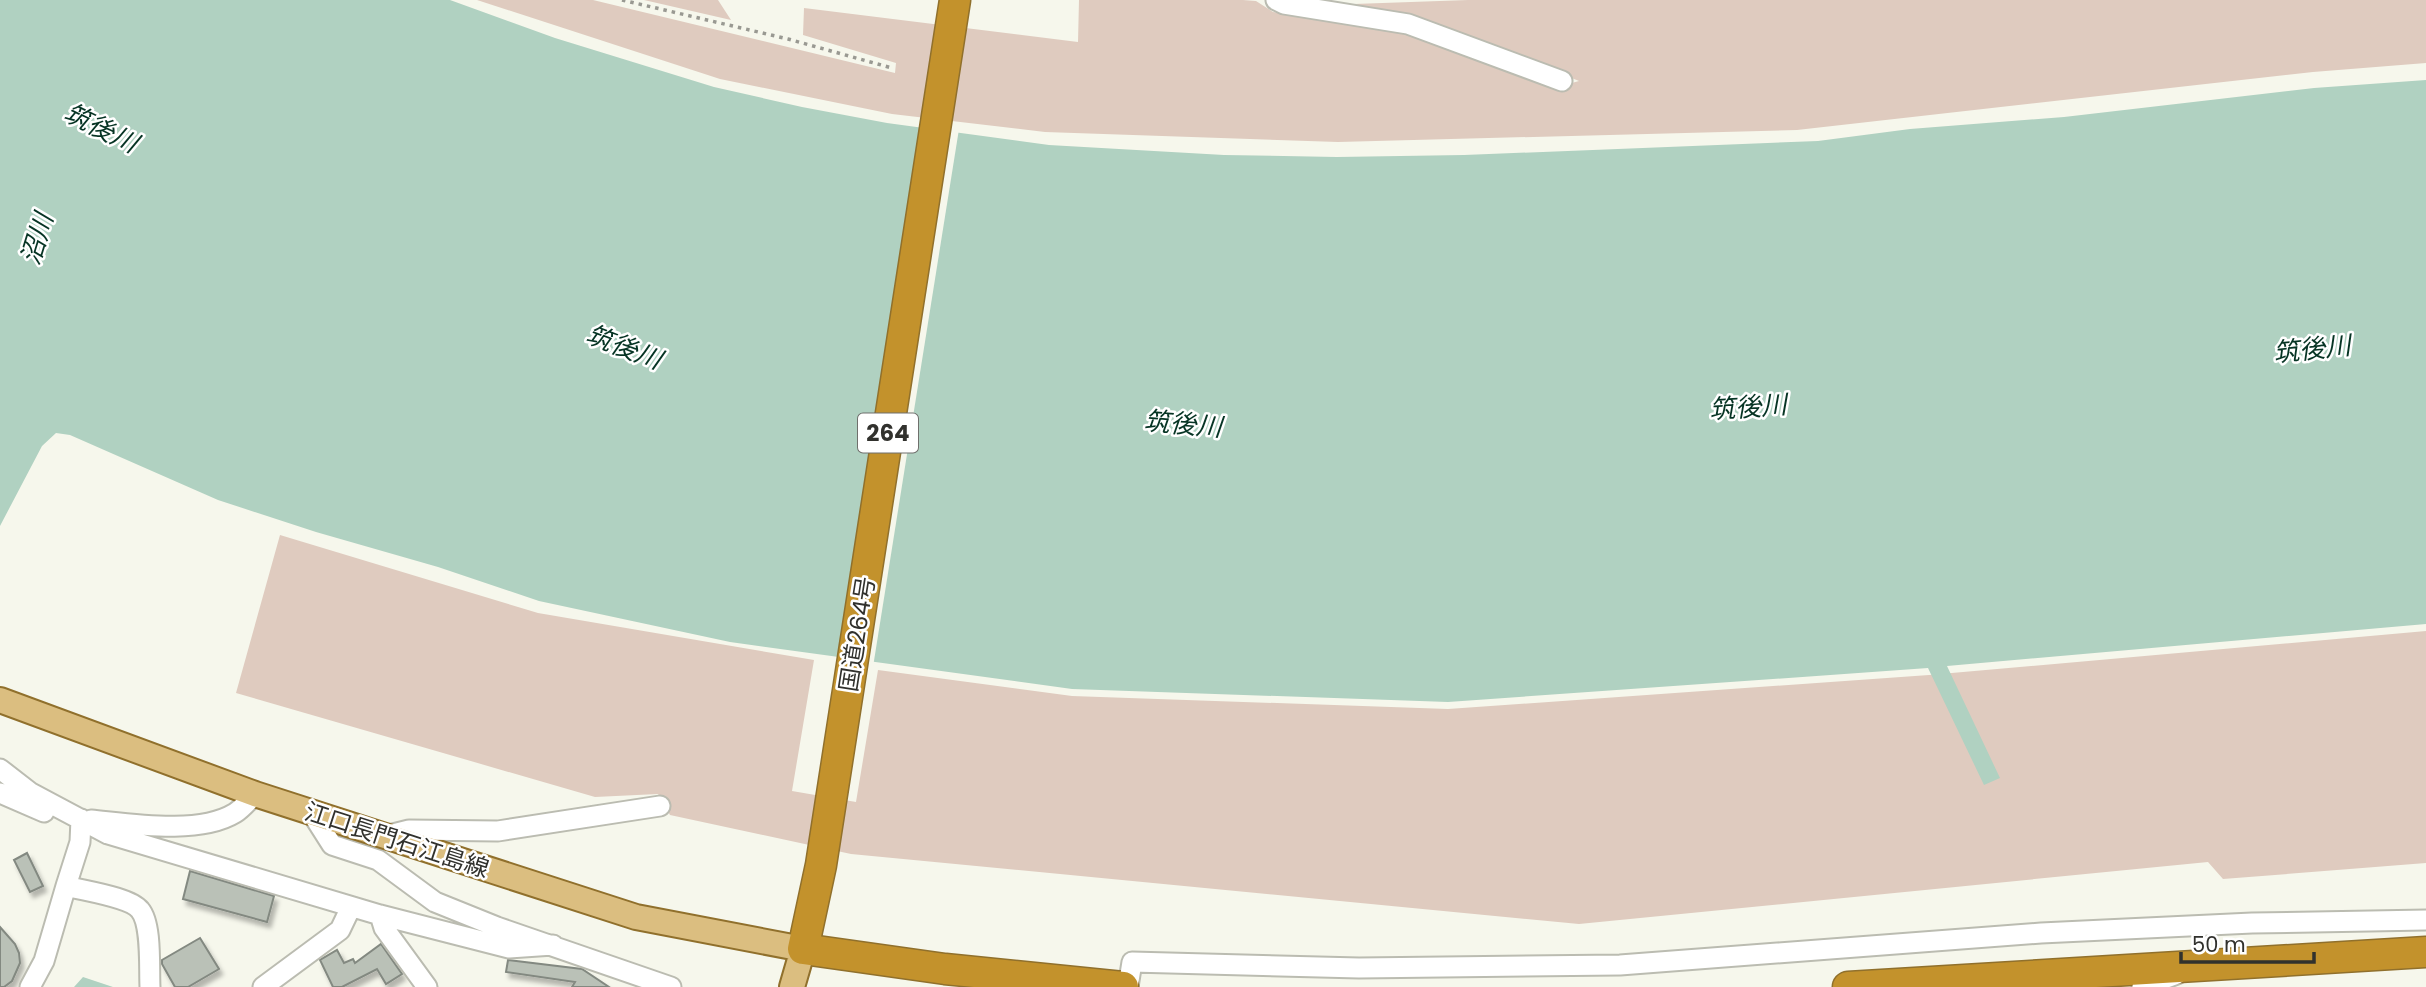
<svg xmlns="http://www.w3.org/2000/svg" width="2426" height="987" font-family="Poppins,'Noto Sans JP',sans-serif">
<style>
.green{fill:#dfcbbf}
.water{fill:#b0d1c1}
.pier{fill:#f6f7ec}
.building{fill:#bac1b7;stroke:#838981;stroke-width:2;filter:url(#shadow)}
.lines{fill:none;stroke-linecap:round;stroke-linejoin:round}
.minor-casing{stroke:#bbbcb1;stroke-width:23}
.major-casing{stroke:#90702c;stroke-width:28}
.highway-casing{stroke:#90702c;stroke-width:33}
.path{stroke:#999992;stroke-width:3.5;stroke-dasharray:3.5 5;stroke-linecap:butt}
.minor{stroke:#fff;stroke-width:19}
.major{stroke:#dbbe80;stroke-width:24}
.highway{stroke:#c3922c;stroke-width:30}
.labels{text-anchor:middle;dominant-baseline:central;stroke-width:5;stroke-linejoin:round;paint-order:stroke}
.shield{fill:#fff;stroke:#6f6f6c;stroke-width:2}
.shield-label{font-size:23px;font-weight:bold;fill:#31312d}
.street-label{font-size:24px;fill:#31312d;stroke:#fff}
.water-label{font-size:26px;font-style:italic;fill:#063424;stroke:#fff}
</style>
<defs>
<filter id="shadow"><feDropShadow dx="3.5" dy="5.5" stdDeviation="2" flood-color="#0004"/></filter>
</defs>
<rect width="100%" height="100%" fill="#f6f7ec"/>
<path class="green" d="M477 0H593L895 73 896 63 803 35 804 8 1078 42 1079 0H1243L1256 1 1273 12 1389 28 1561 86 1579 81C1505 51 1432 21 1354 4L1468 0H2426V63L2313 72 1797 130 1338 142 1045 132 892 114 720 79Z
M644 0H718L731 20Z
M280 535 538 613 814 660 792 791 856 802 878 670 1072 696 1448 709 1929 675 2426 631V863L2223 879 2208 862 1579 924 851 854 670 815 658 794 595 797 236 693Z"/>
<path class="water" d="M0 0H450L555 38 714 87 802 107 887 123 1049 145 1224 155 1337 157 1464 155 1818 141 1910 129 2064 117 2314 88 2426 80V624L1947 666 2000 778 1984 785 1928 668 1448 702 1072 689 730 642 539 601 438 567 316 532 218 500 70 435 56 433 42 446 0 526Z
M83 977 113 987H74Z"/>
<path class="pier" d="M928 125 959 129 873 667 842 662Z"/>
<path class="building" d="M27 853 43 886 30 892 14 860Z
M190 871 274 896 267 922 183 899Z
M0 927 15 944 19 953 20 963 12 981 4 987H0Z
M200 938 219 969 188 987H175L162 964V960Z
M381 944 402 974 386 984 377 969 342 987H333L320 960 337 950 344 963 353 959 355 963Z
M508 960 582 969 609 987H572L575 982 506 972Z"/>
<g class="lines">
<g class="minor-casing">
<path id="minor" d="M1276 0 1284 4 1408 24 1562 81
M0 769 31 793 108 834 380 915 509 948 553 945
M0 793 44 812
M311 812 332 845 378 860 435 902 497 927 671 987
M81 819 80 842 66 886C84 891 130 897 140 910 152 924 149 968 150 987
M91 820C132 824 199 835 235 813 243 808 249 800 255 794
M385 836 409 830 498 831 660 806
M380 915 384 928 427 987
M30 987 44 961 66 886
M263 987 340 930 351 907
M1128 987 1132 962 1359 968 1620 965 2041 933 2252 923 2426 920
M2142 987 2177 974"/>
</g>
<g class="major-casing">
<path id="major" d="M0 700 255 794 636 917 803 949 792 987"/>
</g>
<g class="highway-casing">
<path id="highway" d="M955 0 821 865 803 949 945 969 1123 987
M1848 987 2426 952"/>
</g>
<path class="path" d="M622 0 788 39 892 68"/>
<use href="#minor" class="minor"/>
<use href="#major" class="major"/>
<use href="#highway" class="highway"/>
</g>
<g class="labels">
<rect class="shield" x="858" y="413.5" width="60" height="39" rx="5"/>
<g class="shield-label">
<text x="888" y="433">264</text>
</g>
<g class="street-label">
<text transform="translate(857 634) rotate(-81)">国道264号</text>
<text transform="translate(397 840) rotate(18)">江口長門石江島線</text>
</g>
<g class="water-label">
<text transform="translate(101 128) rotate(26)">筑後川</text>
<text transform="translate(37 239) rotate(-73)">沼川</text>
<text transform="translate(624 347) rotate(21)">筑後川</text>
<text transform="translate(2312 349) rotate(-6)">筑後川</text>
<text transform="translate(1748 407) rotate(-4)">筑後川</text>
<text transform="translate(1183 424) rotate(5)">筑後川</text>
</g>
</g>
<path d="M2181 952v10h133v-10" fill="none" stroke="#31312d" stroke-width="3.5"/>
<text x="2192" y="952" font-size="21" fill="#31312d" stroke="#ffffff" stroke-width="5" paint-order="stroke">50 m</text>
</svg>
